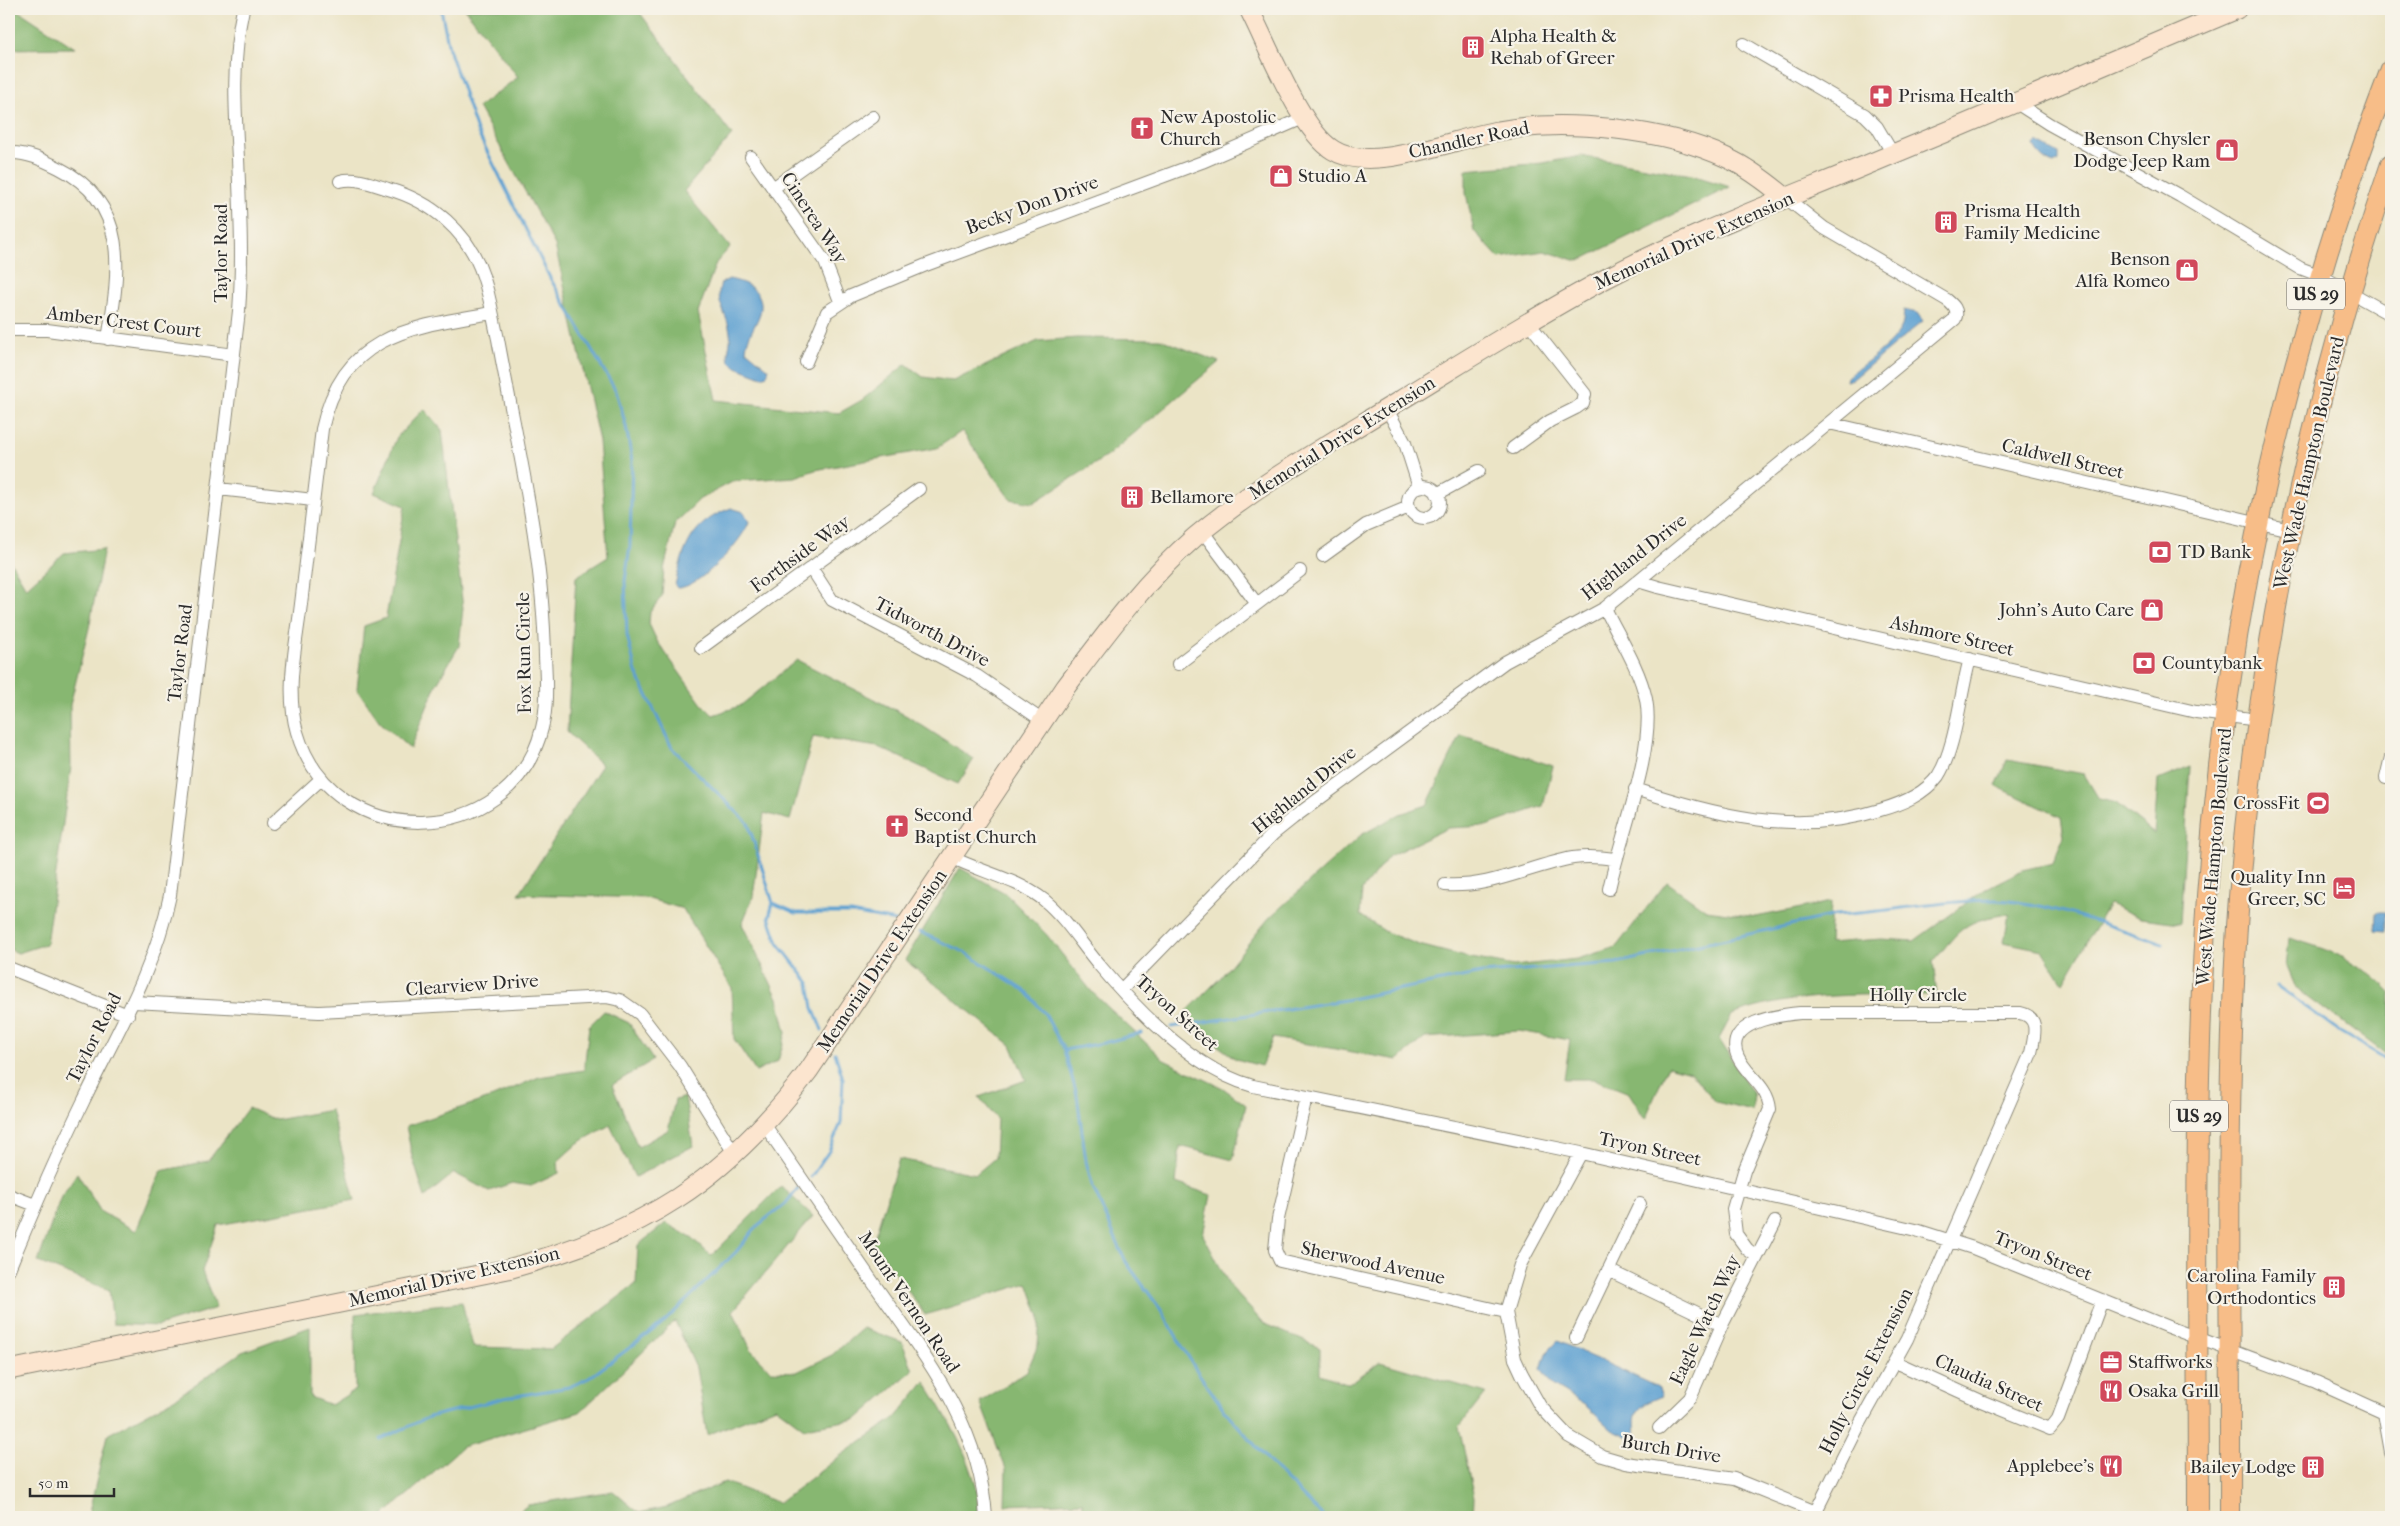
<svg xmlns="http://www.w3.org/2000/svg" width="2400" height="1526" font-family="'IM FELL French Canon',serif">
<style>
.forest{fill:#87b771;stroke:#59714e}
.water{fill:#5da0d1;stroke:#44667e}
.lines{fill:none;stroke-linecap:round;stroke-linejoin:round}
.stream{stroke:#5da0d1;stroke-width:3}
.street-casing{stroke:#8b8878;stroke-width:14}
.secondary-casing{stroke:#8b8878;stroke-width:21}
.primary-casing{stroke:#8b8878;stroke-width:22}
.street{stroke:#fff;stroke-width:12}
.secondary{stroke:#fce5cf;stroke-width:19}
.primary{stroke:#f7bd88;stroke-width:20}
.labels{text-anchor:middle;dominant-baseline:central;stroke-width:4.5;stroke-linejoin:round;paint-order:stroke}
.shield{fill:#f7f3e8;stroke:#686764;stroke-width:1}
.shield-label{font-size:18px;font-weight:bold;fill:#2b2b2b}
.poi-label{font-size:19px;fill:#2b2b2b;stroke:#f7f3e8;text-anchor:start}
.street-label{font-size:19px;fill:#2b2b2b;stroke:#f7f3e8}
</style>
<rect width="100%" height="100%" fill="#f7f3e8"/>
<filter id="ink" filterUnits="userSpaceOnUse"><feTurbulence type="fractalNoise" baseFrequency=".02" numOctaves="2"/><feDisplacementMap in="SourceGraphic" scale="10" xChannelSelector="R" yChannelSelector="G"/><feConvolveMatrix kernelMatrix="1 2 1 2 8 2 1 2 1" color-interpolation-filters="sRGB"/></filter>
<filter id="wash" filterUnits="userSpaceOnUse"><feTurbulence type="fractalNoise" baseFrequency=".0096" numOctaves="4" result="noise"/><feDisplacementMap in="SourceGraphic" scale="20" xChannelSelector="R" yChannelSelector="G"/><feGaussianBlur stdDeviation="1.12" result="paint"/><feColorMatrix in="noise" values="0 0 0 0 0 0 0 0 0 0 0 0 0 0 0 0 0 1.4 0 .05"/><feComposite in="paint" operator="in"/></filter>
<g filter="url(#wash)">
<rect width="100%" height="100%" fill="#ebe4c6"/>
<path class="forest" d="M9 9H16L75 48 9 49Z
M465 9H637L732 135 684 191 730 247 716 263 698 312 716 400 839 413 862 400 906 364 923 377 953 381 1038 341 1077 338 1160 339 1219 362 1107 456 1033 503 1010 499 962 431 937 448 815 470 795 477 734 481 700 499 675 523 664 569 662 596 650 612 649 624 657 641 701 703 713 715 740 706 797 660 907 716 974 759 958 784 878 747 813 737 790 820 764 813 753 897 742 924 778 998 786 1033 778 1061 756 1072 734 1039 732 988 683 909 646 898 519 894 602 765 567 732 576 577 608 557 599 441 555 245 478 107 518 77Z
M1581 156 1692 175 1730 187 1578 261 1544 251 1499 258 1474 231 1466 193V170L1543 163Z
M424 409 442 430 463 608 459 646 436 685 410 749 380 722 357 689 364 626 386 618 405 506 374 493 397 437Z
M104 549 89 628 70 705 71 767 46 944 18 953 9 949V559L26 588 64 553Z
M1461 735 1553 766 1543 806 1486 826 1448 828 1389 856 1362 890 1360 915 1386 932 1419 945 1466 957 1514 966 1577 959 1616 947 1667 882 1706 910 1756 917 1831 902 1829 943 1881 939 1914 941 1987 888 2022 870 2053 863 2064 836 2061 817 1996 786 2007 760 2084 774 2099 799 2116 803 2154 834 2158 780 2190 767 2180 923 2141 918 2109 904 2063 983 2042 950 2004 942 2009 914C1964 920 1961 928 1933 962L1937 995C1869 995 1797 991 1732 1015L1719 1039 1754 1095 1752 1111 1716 1102 1690 1072 1668 1066 1645 1119 1629 1093 1594 1079H1564L1570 1040 1519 1031 1425 1038 1398 1060 1273 1038 1261 1066 1236 1059 1180 1018 1221 977 1269 918 1361 835 1400 814 1427 805Z
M960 868 1005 893 1046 934 1092 992 1164 1060 1223 1088 1246 1105 1233 1160 1180 1146 1176 1183 1211 1195 1203 1235 1230 1286 1263 1323 1320 1348V1374L1349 1384 1380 1362 1486 1393 1459 1427 1474 1498 1473 1517H1082L1083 1502 1005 1505 1006 1469 980 1402 1027 1371 1038 1345 1040 1317 1028 1283 925 1315 873 1242 899 1159 976 1174 995 1158 997 1119 979 1097 1026 1080 1011 1045 905 960Z
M2289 938C2333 951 2358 960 2391 993V1058L2294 986 2286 967Z
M604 1011 629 1023 653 1060 612 1085 638 1147 668 1130 675 1100 685 1097 693 1146 635 1177 610 1125 578 1143 558 1161 559 1173 531 1186 512 1183 489 1191 454 1173 425 1197 412 1156 406 1126 493 1097 539 1077 584 1070 589 1026Z
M248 1108 276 1120 331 1110 355 1200 218 1225 202 1271 216 1308 158 1326 113 1324 109 1290 38 1262 60 1199 77 1173 101 1212 136 1231 161 1171 208 1161Z
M781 1186 813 1216 733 1311 751 1350 771 1371 797 1372 832 1355 863 1328 902 1342 913 1370 857 1419 804 1428 776 1407 707 1435 696 1368 675 1321 580 1412 462 1447 382 1517H88L107 1435 174 1399 242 1352 310 1327V1397L331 1405 355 1390V1314L462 1302 473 1347 551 1349 636 1284 638 1245 666 1223 693 1239 711 1256Z
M925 1382C946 1415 968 1452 977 1490 979 1498 977 1509 977 1517H512L528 1505 613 1491 639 1513 667 1507 725 1482 779 1503 840 1456 895 1418Z"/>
<path class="water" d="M2037 142 2059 154V161L2054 164C2046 162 2037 154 2034 146Z
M729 279C744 282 763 289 761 308 760 321 747 334 746 350L769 369 767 375 762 377 736 367 729 361C726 350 732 343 730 333 728 314 714 302 721 283Z
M1904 310 1917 313 1923 321 1853 379 1846 381 1847 377C1863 364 1893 345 1902 326 1904 321 1903 315 1904 310Z
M731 508 744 512 749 522C742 542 698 589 677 588L675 585C684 546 691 523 731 508Z
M2377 912H2386V931L2376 930Z
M1558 1341 1658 1387 1662 1396C1636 1406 1631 1413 1638 1442L1612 1430 1586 1406 1552 1385 1541 1369 1546 1353Z"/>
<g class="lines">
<path class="stream" d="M441 9 449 49 477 131 550 278 616 391 626 426 632 461 630 546 625 581 627 635 636 672 672 748 748 823 773 903 769 917 778 943 809 983 813 1008 822 1030
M773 903 796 913H851L896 921
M920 932 966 953 1027 992 1045 1014 1064 1050 1077 1095 1086 1161 1092 1185 1126 1262 1161 1310 1195 1368 1225 1411 1276 1469 1324 1517
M2277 986 2335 1028 2391 1062
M1172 1027 1345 1000 1482 973 1616 963 1836 915C1889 912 1942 900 1995 900 2044 901 2115 928 2163 944
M1064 1050 1103 1043 1141 1033
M811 1177 829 1151 841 1123 843 1079 835 1053
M381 1439 429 1417 504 1398 569 1387 589 1378 664 1322 736 1252 757 1226 786 1203 798 1188"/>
</g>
</g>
<g filter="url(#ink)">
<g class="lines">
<g class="street-casing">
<path id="street" d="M1744 44 1865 115 1877 127 1893 154
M2015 102 2049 124 2180 196 2300 268 2321 276 2391 315
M9 153C27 152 43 160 59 168 131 204 119 273 108 339
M751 157 825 262 840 301
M340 181C356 177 373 184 388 189 431 201 469 232 483 276 490 296 493 318 498 339 517 444 543 549 545 656 546 680 548 705 542 728 512 851 332 854 297 732 285 691 296 646 301 604 308 546 315 487 322 429 343 334 410 327 492 313
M773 188 873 117
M9 330H47L234 355
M806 362 827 312 851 296 926 265 1202 162 1303 118
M1387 409 1405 443 1419 487
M1829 423 2290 530
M1513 448 1550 421 1576 408 1583 403 1585 394 1528 322
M1408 502a16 16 0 1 1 32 0a16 16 0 1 1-32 0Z
M219 489 313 500
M1437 494 1479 471
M1323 556 1366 525 1409 507
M812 569 832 600 977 676 1043 721
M1638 581 1658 587 2196 712 2259 720
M1257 604 1300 571
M1605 608C1619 637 1639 667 1646 699 1656 747 1620 838 1609 889
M701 648 919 489
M1178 664 1257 604 1203 532
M2386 778 2391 757
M1635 789C1717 815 1795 837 1880 810 1901 804 1924 795 1938 776 1956 748 1960 693 1970 659
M273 823 320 780
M951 857C981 872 1017 879 1044 900 1066 918 1082 945 1100 966 1138 1011 1196 1071 1253 1086L1581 1153 1916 1230 1973 1248 2168 1327 2316 1382 2391 1416
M1445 885C1491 888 1529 866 1573 858 1587 856 1601 857 1615 859
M9 968 128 1015
M1122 989 1273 834 1293 818 1505 662 1605 608 1955 319C1959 310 1953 305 1947 300L1824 228 1786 198
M134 1002 319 1012 606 997 620 1000 640 1014 680 1066 734 1153
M1306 1097 1278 1219 1275 1250 1280 1261 1506 1312
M764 1124C800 1176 836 1229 872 1281 924 1356 980 1422 986 1517
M1581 1153 1520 1265 1506 1312 1515 1359 1522 1374 1540 1406 1568 1436 1602 1456 1626 1463 1734 1479 1816 1512
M9 1195 35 1205
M1756 1256 1747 1249 1736 1234 1733 1209 1744 1171 1770 1109C1768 1086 1747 1076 1738 1057 1722 1022 1779 1015 1800 1013H2020C2041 1017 2034 1037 2031 1053L1907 1339 1858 1427 1813 1517
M9 1269C32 1213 56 1157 83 1102 116 1033 155 970 170 895L239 311C243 259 240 209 238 158 235 108 232 58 243 9
M1608 1270 1722 1325
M1576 1338 1640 1204
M1895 1362 1981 1401 2050 1429 2058 1419 2102 1300
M2384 1413 2391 1452
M1659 1428 1690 1398 1722 1325 1775 1222"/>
</g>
<g class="secondary-casing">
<path id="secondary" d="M1249 9C1267 44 1301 131 1333 150 1371 175 1454 138 1498 131 1565 118 1666 129 1727 158 1749 168 1768 183 1786 198
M9 1370 508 1269C643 1232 724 1183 809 1070L1065 688C1105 635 1144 581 1195 537 1258 484 1331 443 1401 400 1468 359 1534 317 1603 280 1692 233 1788 198 1881 159 2000 110 2118 59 2237 9"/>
</g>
<g class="primary-casing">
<path id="primary" d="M2198 1517C2198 1310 2193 1102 2207 896 2226 614 2290 333 2391 69
M2230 1517C2231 1311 2224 1103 2239 897 2258 648 2310 401 2391 164"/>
</g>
<use href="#street" class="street"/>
<use href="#secondary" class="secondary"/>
<use href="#primary" class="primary"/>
</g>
</g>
<defs>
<g id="building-square" transform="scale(1.25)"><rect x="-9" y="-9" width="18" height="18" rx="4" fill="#d1495b" stroke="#f7f3e8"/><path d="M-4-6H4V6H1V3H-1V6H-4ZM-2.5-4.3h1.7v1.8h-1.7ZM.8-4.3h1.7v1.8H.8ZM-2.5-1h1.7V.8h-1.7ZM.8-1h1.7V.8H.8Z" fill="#fff"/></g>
<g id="pharmacy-square" transform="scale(1.25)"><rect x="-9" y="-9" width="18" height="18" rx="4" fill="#d1495b" stroke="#f7f3e8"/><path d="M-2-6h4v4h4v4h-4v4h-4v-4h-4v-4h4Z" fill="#fff"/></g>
<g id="church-square" transform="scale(1.25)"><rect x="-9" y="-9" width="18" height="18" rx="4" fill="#d1495b" stroke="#f7f3e8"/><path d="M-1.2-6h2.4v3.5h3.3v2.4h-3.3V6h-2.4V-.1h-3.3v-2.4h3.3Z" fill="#fff"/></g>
<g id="shop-square" transform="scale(1.25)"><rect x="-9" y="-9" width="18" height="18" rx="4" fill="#d1495b" stroke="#f7f3e8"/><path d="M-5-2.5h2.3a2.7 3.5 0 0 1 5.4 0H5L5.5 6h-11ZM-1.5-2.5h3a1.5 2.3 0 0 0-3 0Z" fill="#fff"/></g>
<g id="bank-square" transform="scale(1.25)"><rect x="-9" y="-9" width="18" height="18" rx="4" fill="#d1495b" stroke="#f7f3e8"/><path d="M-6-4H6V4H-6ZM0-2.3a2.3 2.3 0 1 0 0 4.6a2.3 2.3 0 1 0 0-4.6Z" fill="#fff"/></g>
<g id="stadium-square" transform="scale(1.25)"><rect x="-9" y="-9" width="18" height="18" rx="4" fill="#d1495b" stroke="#f7f3e8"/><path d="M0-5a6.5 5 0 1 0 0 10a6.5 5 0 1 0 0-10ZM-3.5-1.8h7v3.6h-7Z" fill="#fff"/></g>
<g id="hotel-square" transform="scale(1.25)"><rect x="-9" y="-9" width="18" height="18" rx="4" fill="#d1495b" stroke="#f7f3e8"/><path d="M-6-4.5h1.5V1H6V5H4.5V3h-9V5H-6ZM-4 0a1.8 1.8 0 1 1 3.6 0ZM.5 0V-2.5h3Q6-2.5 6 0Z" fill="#fff"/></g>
<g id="office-square" transform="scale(1.25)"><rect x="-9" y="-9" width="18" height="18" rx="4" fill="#d1495b" stroke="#f7f3e8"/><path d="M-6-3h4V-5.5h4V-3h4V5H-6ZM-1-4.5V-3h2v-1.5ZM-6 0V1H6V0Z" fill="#fff"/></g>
<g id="restaurant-square" transform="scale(1.25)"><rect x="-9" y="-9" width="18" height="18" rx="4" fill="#d1495b" stroke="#f7f3e8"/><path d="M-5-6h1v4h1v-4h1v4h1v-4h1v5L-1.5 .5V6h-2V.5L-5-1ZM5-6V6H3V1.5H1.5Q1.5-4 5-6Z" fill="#fff"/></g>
</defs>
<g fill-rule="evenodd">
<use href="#building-square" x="1473" y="47"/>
<use href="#pharmacy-square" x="1881" y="96"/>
<use href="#church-square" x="1142" y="128"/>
<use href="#shop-square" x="2227" y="150"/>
<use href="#shop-square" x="1281" y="176"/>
<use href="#building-square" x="1946" y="222"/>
<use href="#shop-square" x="2187" y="270"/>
<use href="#building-square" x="1132" y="497"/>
<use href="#bank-square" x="2160" y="552"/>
<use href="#shop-square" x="2152" y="610"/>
<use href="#bank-square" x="2144" y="663"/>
<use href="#stadium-square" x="2318" y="803"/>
<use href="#church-square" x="897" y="826"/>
<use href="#hotel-square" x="2344" y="888"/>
<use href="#building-square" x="2334" y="1287"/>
<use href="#office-square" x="2111" y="1362"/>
<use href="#restaurant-square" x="2111" y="1391"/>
<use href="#restaurant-square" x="2111" y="1466"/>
<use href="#building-square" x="2313" y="1467"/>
</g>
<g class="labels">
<g class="shield">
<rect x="2287" y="278.5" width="58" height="31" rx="4"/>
<rect x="2170" y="1100.5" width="58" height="31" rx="4"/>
</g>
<g class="shield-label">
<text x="2316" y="294">US 29</text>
<text x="2199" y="1116">US 29</text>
</g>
<g class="poi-label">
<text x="1490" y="36">Alpha Health &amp;<tspan x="1490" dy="22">Rehab of Greer</tspan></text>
<text x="1898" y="96">Prisma Health</text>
<text x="1160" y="117">New Apostolic<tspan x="1160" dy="22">Church</tspan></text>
<text x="2210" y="139" text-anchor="end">Benson Chysler<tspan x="2210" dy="22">Dodge Jeep Ram</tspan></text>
<text x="1298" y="176">Studio A</text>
<text x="1964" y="211">Prisma Health<tspan x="1964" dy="22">Family Medicine</tspan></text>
<text x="2170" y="259" text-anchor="end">Benson<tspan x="2170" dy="22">Alfa Romeo</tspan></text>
<text x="1150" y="497">Bellamore</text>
<text x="2178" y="552">TD Bank</text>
<text x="2134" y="610" text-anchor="end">John's Auto Care</text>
<text x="2162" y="663">Countybank</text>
<text x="2300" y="803" text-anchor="end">CrossFit</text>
<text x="914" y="815">Second<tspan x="914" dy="22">Baptist Church</tspan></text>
<text x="2326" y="877" text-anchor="end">Quality Inn<tspan x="2326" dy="22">Greer, SC</tspan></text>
<text x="2316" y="1276" text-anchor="end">Carolina Family<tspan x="2316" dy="22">Orthodontics</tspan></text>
<text x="2128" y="1362">Staffworks</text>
<text x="2128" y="1391">Osaka Grill</text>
<text x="2094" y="1466" text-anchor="end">Applebee's</text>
<text x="2296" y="1467" text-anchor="end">Bailey Lodge</text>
</g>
<g class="street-label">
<text transform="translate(1469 140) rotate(-12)">Chandler Road</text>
<text transform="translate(1032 205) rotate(-20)">Becky Don Drive</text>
<text transform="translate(814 218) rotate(57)">Cinerea Way</text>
<text transform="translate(1694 241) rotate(-24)">Memorial Drive Extension</text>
<text transform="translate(221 253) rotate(-90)">Taylor Road</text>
<text transform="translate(124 322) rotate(7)">Amber Crest Court</text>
<text transform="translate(1342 438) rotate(-32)">Memorial Drive Extension</text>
<text transform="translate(2063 459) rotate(13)">Caldwell Street</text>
<text transform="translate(2309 463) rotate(-77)">West Wade Hampton Boulevard</text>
<text transform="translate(800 554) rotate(-36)">Forthside Way</text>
<text transform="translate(1634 557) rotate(-38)">Highland Drive</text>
<text transform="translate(932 632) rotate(28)">Tidworth Drive</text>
<text transform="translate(1952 636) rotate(13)">Ashmore Street</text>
<text transform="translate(180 653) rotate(-83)">Taylor Road</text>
<text transform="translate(524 653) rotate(-91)">Fox Run Circle</text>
<text transform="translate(1304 790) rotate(-39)">Highland Drive</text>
<text transform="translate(2214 857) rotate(-85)">West Wade Hampton Boulevard</text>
<text transform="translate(882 961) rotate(-56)">Memorial Drive Extension</text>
<text transform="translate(472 985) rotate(-4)">Clearview Drive</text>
<text x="1918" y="995">Holly Circle</text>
<text transform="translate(1177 1013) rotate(42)">Tryon Street</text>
<text transform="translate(94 1038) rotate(-63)">Taylor Road</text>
<text transform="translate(1650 1149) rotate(12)">Tryon Street</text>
<text transform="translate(2043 1256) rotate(22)">Tryon Street</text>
<text transform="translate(1373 1263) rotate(12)">Sherwood Avenue</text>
<text transform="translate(454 1277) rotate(-13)">Memorial Drive Extension</text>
<text transform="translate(909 1302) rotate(56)">Mount Vernon Road</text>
<text transform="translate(1705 1320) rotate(-65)">Eagle Watch Way</text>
<text transform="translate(1866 1371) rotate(-63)">Holly Circle Extension</text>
<text transform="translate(1989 1383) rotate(24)">Claudia Street</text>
<text transform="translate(1671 1449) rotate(9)">Burch Drive</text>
</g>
</g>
<rect width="2400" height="1526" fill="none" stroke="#f7f3e8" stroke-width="30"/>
<path d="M30 1488v8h84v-8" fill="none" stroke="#2b2b2b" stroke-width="2.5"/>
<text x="38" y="1488" font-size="15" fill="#2b2b2b" stroke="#f7f3e8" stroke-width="4" paint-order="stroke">50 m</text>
</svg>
